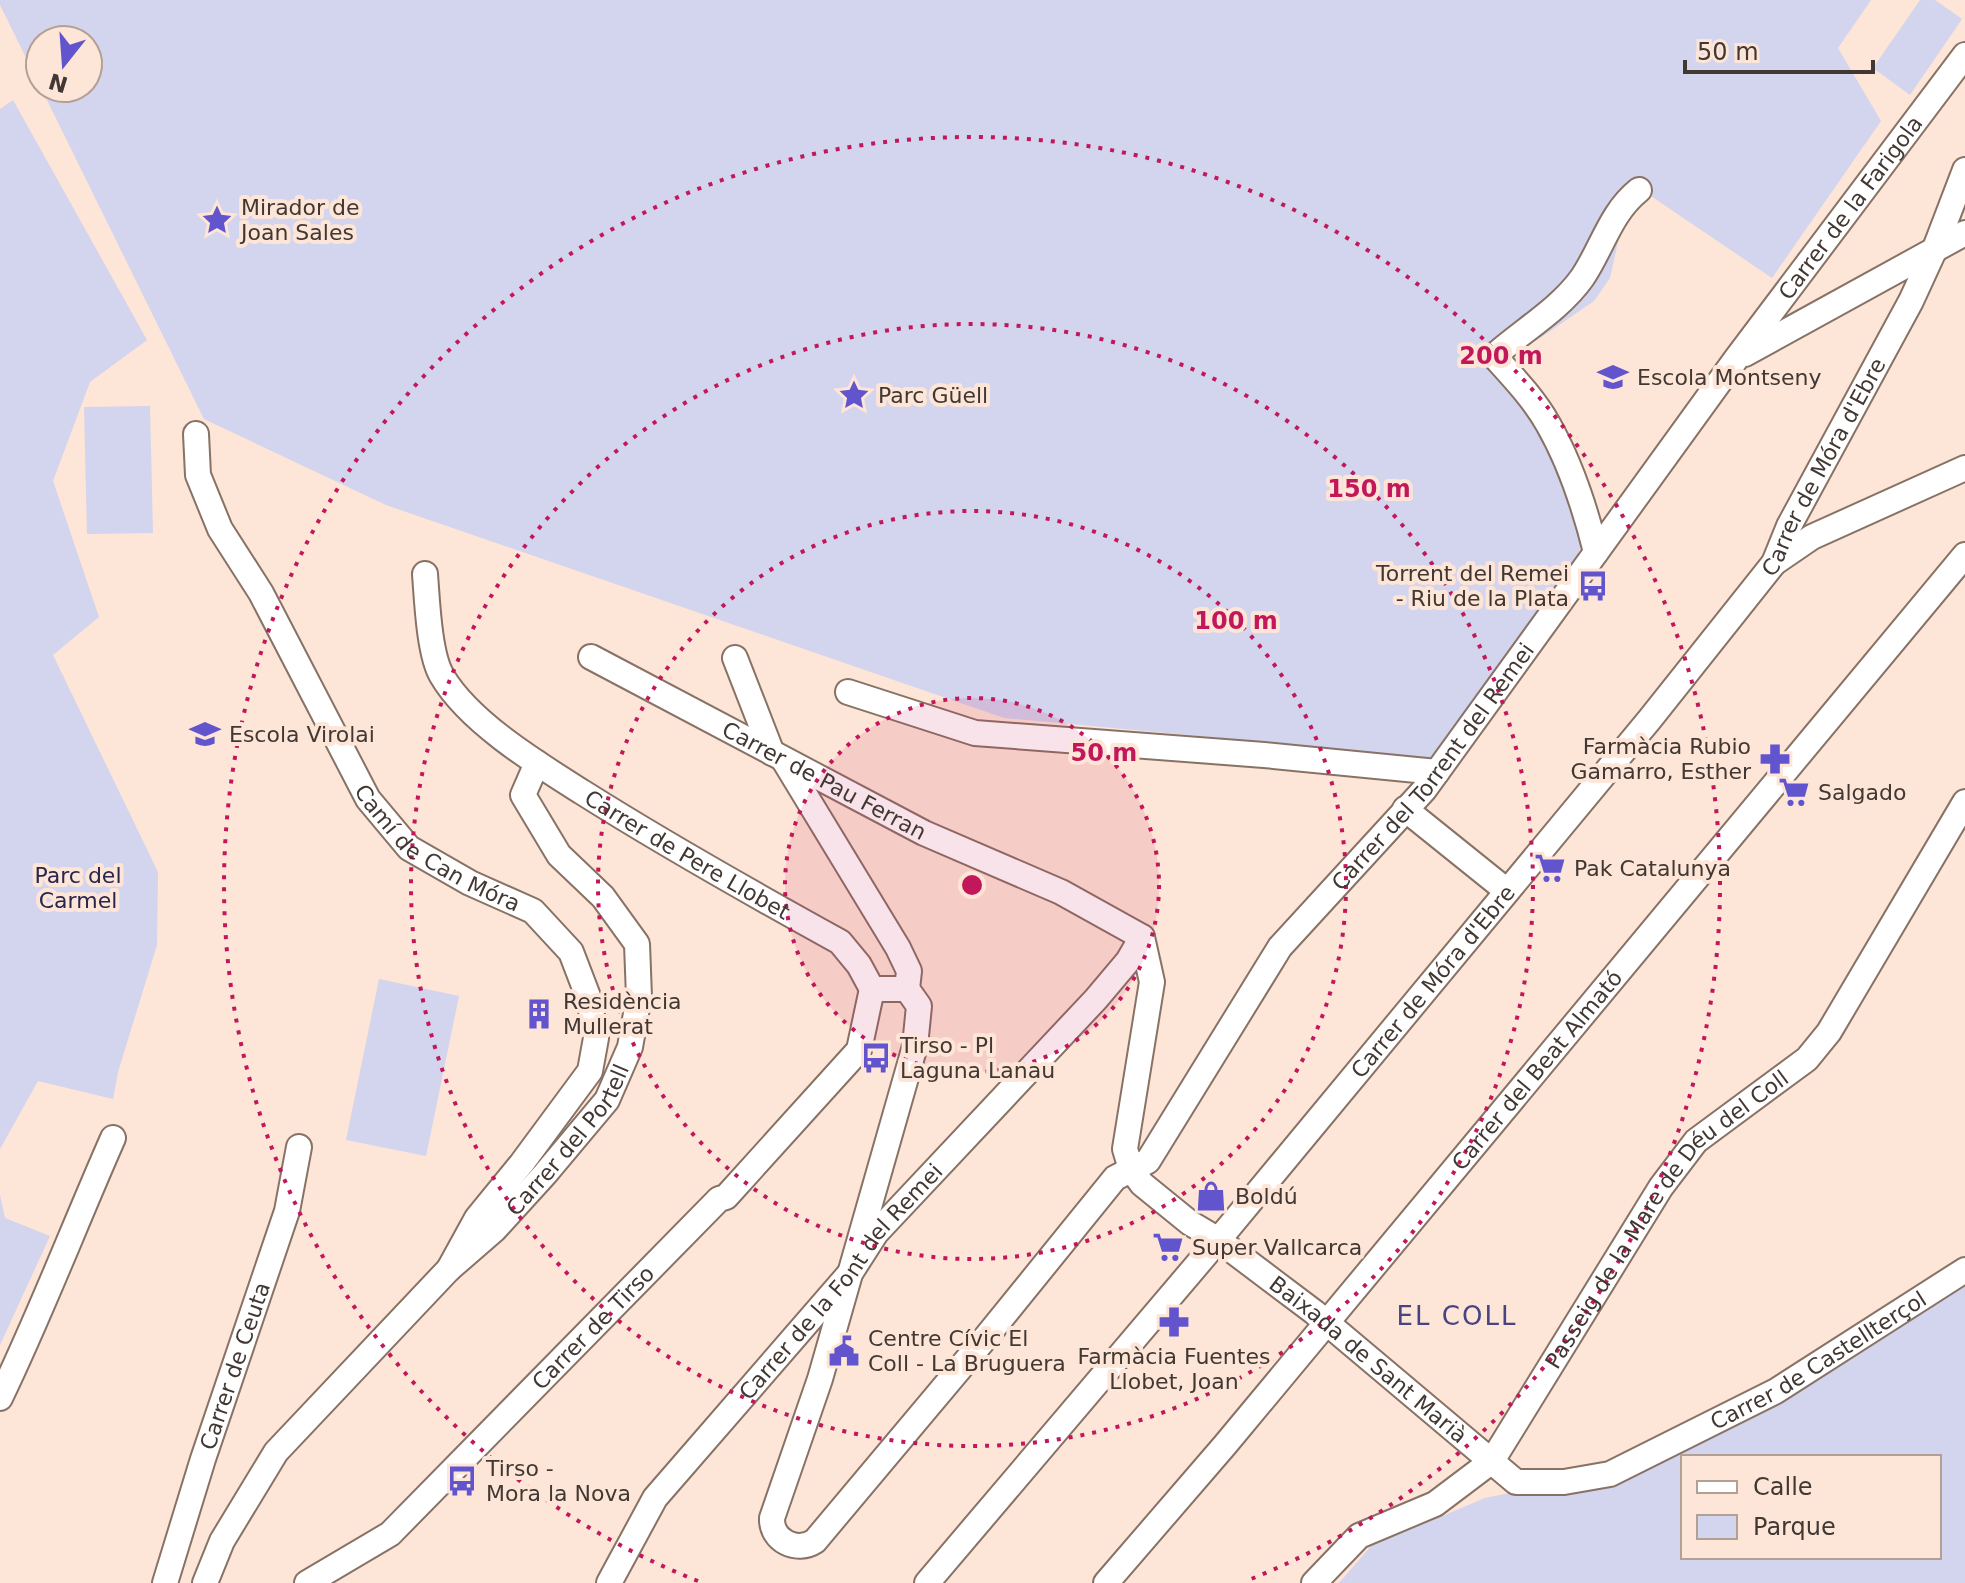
<svg xmlns="http://www.w3.org/2000/svg" width="1965" height="1583" font-family="'DejaVu Sans',sans-serif">
<style>
.green{fill:#d3d4ed;fill-rule:evenodd}
.lines{fill:none;stroke-linecap:round;stroke-linejoin:round}
.minor-casing{stroke:#877265;stroke-width:28}
.minor{stroke:#fff;stroke-width:24}
.ring{fill:none;stroke:#c2185b;stroke-width:4;stroke-dasharray:4 8}
.labels{text-anchor:middle;dominant-baseline:central;stroke-width:8;stroke-linejoin:round;paint-order:stroke}
.poi-label{font-size:22px;fill:#423833;stroke:#fde5d7;text-anchor:start}
.street-label{font-size:22px;fill:#423833;stroke:#fde5d7}
.park-label{font-size:22px;fill:#28264f;stroke:#fde5d7}
.quarter-label{font-size:26px;letter-spacing:2px;fill:#474482;stroke:#fde5d7}
.centre{fill:#c2185b;stroke:#fde5d7;stroke-width:4}
.ring-label{font-size:24px;text-anchor:middle;font-weight:bold;fill:#c2185b;stroke:#fde5d7;stroke-width:8;stroke-linejoin:round;paint-order:stroke}
</style>
<rect width="100%" height="100%" fill="#fde5d7"/>
<path class="green" d="M0 0H1871L1838 48 1881 121 1772 278 1648 194 1620 233 1610 278 1594 301 1511 358 1501 370 1566 481 1582 543 1572 568 1435 758 1004 718 386 505 204 419 41 88H88V40H40V86L0 5Z
M1920 0H1935L1962 19 1910 95 1873 68Z
M13 100 147 340 90 382 53 481 99 617 53 655 158 872 157 945 118 1072 113 1099 38 1081 0 1149V109Z
M150 406 153 533 87 534 84 407Z
M379 979 459 996 426 1156 346 1140Z
M0 1195 5 1218 50 1236 0 1345Z
M1965 1276V1583H1339L1371 1546 1485 1498 1525 1490 1596 1489 1731 1424ZM1683 1457H1939V1557H1683Z"/>
<g class="lines">
<g class="minor-casing">
<g id="minor">
<path d="M1745 354 1965 233"/>
<path id="s1" d="M196 434 198 475 220 529 261 593 368 799 409 848 470 883 533 911 571 952 589 999 596 1038 590 1071 522 1163 477 1218 449 1269"/>
<path d="M1596 552C1585 508 1571 464 1548 424 1534 399 1513 377 1494 356 1522 331 1560 309 1582 278 1602 249 1610 213 1639 190"/>
<path d="M1774 563 1812 537 1965 468"/>
<path id="s2" d="M425 574C427 599 429 655 442 676 469 722 536 763 582 792 666 845 753 894 840 942L859 965 872 989"/>
<path id="s3" d="M591 657 924 833 1061 892 1142 937 1152 982 1125 1149 1131 1169 1142 1184 1190 1223 1217 1239 1314 1312 1516 1482H1564L1610 1474 1776 1391 1965 1270"/>
<path d="M735 658 772 753"/>
<path d="M848 692 975 733 1264 755 1437 772"/>
<path id="s4" d="M785 762 898 948 909 971 907 989 919 1006 915 1046 820 1379 772 1518C771 1541 797 1553 815 1541L987 1336 1115 1178 1148 1161 1280 947 1424 790 1736 359 1965 55"/>
<path d="M1405 809 1507 891"/>
<path d="M0 1398C41 1313 75 1224 113 1138"/>
<path id="s5" d="M165 1583 203 1459 287 1211 299 1147"/>
<path id="s6" d="M205 1583 222 1541 276 1452 449 1269 494 1230 545 1174 607 1100 630 1047 639 997 637 944 603 897 559 855 523 795 537 763"/>
<path id="s7" d="M307 1583 390 1534 719 1199 726 1197 859 1050 872 989H907"/>
<path id="s8" d="M609 1583 655 1498 851 1272 876 1233 1096 999 1128 961 1142 937"/>
<path id="s9" d="M927 1583 1230 1226 1650 719 1774 563 1789 526 1911 301 1934 251 1965 170"/>
<path id="s10" d="M1106 1583 1225 1445 1965 555"/>
<path id="s11" d="M1314 1583 1359 1536 1435 1504 1492 1461 1661 1187 1696 1141 1807 1059 1829 1032 1965 802"/>
</g>
</g>
<use href="#minor" class="minor"/>
</g>
<circle cx="972" cy="885" r="187" fill="#c2185b" fill-opacity=".12"/>
<g class="ring">
<circle cx="972" cy="885" r="187"/>
<circle cx="972" cy="885" r="374"/>
<circle cx="972" cy="885" r="561"/>
<path d="M698 1581A748 748 0 1 1 1246 1581"/>
</g>
<defs>
<g id="sight-bare" transform="scale(2.4)"><path d="M0-6L1.8-2.2L6-1.7L2.9 1.2L3.7 5.4L0 3.3L-3.7 5.4L-2.9 1.2L-6-1.7L-1.8-2.2Z" fill="#6154cd" stroke="#fde5d7" stroke-width="2.5" paint-order="stroke"/></g>
<g id="school-bare" transform="scale(2.4)"><path d="M0-5L7-2L0 1L-7-2ZM-4 1L0 2.5L4 1V4Q0 6-4 4Z" fill="#6154cd" stroke="#fde5d7" stroke-width="2.5" paint-order="stroke"/></g>
<g id="bus-bare" transform="scale(2.4)"><path d="M-5-6H5V4H4V6H2V4H-2V6H-4V4H-5ZM-3.5-4V0h7V-4ZM-3.5 1.2v1.5H-2V1.2ZM2 1.2v1.5H3.5V1.2Z" fill="#6154cd" stroke="#fde5d7" stroke-width="2.5" paint-order="stroke"/></g>
<g id="pharmacy-bare" transform="scale(2.4)"><path d="M-2-6h4v4h4v4h-4v4h-4v-4h-4v-4h4Z" fill="#6154cd" stroke="#fde5d7" stroke-width="2.5" paint-order="stroke"/></g>
<g id="supermarket-bare" transform="scale(2.4)"><path d="M-6-5.5h2.5l.6 2H6L4.5 2H-2.5L-4.4-4H-6ZM-1.5 3.2a1.3 1.3 0 1 0 .1 0ZM3 3.2a1.3 1.3 0 1 0 .1 0Z" fill="#6154cd" stroke="#fde5d7" stroke-width="2.5" paint-order="stroke"/></g>
<g id="building-bare" transform="scale(2.4)"><path d="M-4-6H4V6H1V3H-1V6H-4ZM-2.5-4.3h1.7v1.8h-1.7ZM.8-4.3h1.7v1.8H.8ZM-2.5-1h1.7V.8h-1.7ZM.8-1h1.7V.8H.8Z" fill="#6154cd" stroke="#fde5d7" stroke-width="2.5" paint-order="stroke"/></g>
<g id="shop-bare" transform="scale(2.4)"><path d="M-5-2.5h2.3a2.7 3.5 0 0 1 5.4 0H5L5.5 6h-11ZM-1.5-2.5h3a1.5 2.3 0 0 0-3 0Z" fill="#6154cd" stroke="#fde5d7" stroke-width="2.5" paint-order="stroke"/></g>
<g id="civic-bare" transform="scale(2.4)"><path d="M-.6-6.5H3V-4.5H.6V-3L4-1V1h2V6H-6V1h2V-1L-.6-3ZM-1.2 2.5V6h2.4V2.5Z" fill="#6154cd" stroke="#fde5d7" stroke-width="2.5" paint-order="stroke"/></g>
</defs>
<g fill-rule="evenodd">
<use href="#sight-bare" x="217" y="220"/>
<use href="#school-bare" x="1613" y="377"/>
<use href="#sight-bare" x="854" y="395"/>
<use href="#bus-bare" x="1593" y="586"/>
<use href="#school-bare" x="205" y="734"/>
<use href="#pharmacy-bare" x="1775" y="759"/>
<use href="#supermarket-bare" x="1794" y="792"/>
<use href="#supermarket-bare" x="1550" y="868"/>
<use href="#building-bare" x="539" y="1014"/>
<use href="#bus-bare" x="876" y="1058"/>
<use href="#shop-bare" x="1211" y="1196"/>
<use href="#supermarket-bare" x="1168" y="1247"/>
<use href="#pharmacy-bare" x="1174" y="1322"/>
<use href="#civic-bare" x="844" y="1351"/>
<use href="#bus-bare" x="462" y="1481"/>
</g>
<g class="labels">
<g class="poi-label">
<text x="241" y="207">Mirador de<tspan x="241" dy="25">Joan Sales</tspan></text>
<text x="1637" y="377">Escola Montseny</text>
<text x="878" y="395">Parc Güell</text>
<text x="1569" y="573" text-anchor="end">Torrent del Remei<tspan x="1569" dy="25">- Riu de la Plata</tspan></text>
<text x="229" y="734">Escola Virolai</text>
<text x="1751" y="746" text-anchor="end">Farmàcia Rubio<tspan x="1751" dy="25">Gamarro, Esther</tspan></text>
<text x="1818" y="792">Salgado</text>
<text x="1574" y="868">Pak Catalunya</text>
<text x="563" y="1001">Residència<tspan x="563" dy="25">Mullerat</tspan></text>
<text x="900" y="1045">Tirso - Pl<tspan x="900" dy="25">Laguna Lanau</tspan></text>
<text x="1235" y="1196">Boldú</text>
<text x="1192" y="1247">Super Vallcarca</text>
<text x="868" y="1338">Centre Cívic El<tspan x="868" dy="25">Coll - La Bruguera</tspan></text>
<text x="1174" y="1356" text-anchor="middle">Farmàcia Fuentes<tspan x="1174" dy="25">Llobet, Joan</tspan></text>
<text x="486" y="1468">Tirso -<tspan x="486" dy="25">Mora la Nova</tspan></text>
</g>
<g class="street-label">
<text stroke="none"><textPath href="#s4" startOffset="2570">Carrer de la Farigola</textPath></text>
<text stroke="none"><textPath href="#s9" startOffset="1434">Carrer de Móra d'Ebre</textPath></text>
<text stroke="none"><textPath href="#s4" startOffset="1872">Carrer del Torrent del Remei</textPath></text>
<text stroke="none"><textPath href="#s3" startOffset="264">Carrer de Pau Ferran</textPath></text>
<text stroke="none"><textPath href="#s1" startOffset="494">Camí de Can Móra</textPath></text>
<text stroke="none"><textPath href="#s2" startOffset="410">Carrer de Pere Llobet</textPath></text>
<text stroke="none"><textPath href="#s9" startOffset="786">Carrer de Móra d'Ebre</textPath></text>
<text stroke="none"><textPath href="#s10" startOffset="670">Carrer del Beat Almató</textPath></text>
<text stroke="none"><textPath href="#s6" startOffset="578">Carrer del Portell</textPath></text>
<text stroke="none"><textPath href="#s11" startOffset="520">Passeig de la Mare de Déu del Coll</textPath></text>
<text stroke="none"><textPath href="#s8" startOffset="382">Carrer de la Font del Remei</textPath></text>
<text stroke="none"><textPath href="#s7" startOffset="386">Carrer de Tirso</textPath></text>
<text stroke="none"><textPath href="#s3" startOffset="1160">Baixada de Sant Marià</textPath></text>
<text stroke="none"><textPath href="#s3" startOffset="1684">Carrer de Castellterçol</textPath></text>
<text stroke="none"><textPath href="#s5" startOffset="228">Carrer de Ceuta</textPath></text>
</g>
<g class="park-label">
<text x="78" y="875">Parc del<tspan x="78" dy="25">Carmel</tspan></text>
</g>
<g class="quarter-label">
<text x="1457" y="1316">EL COLL</text>
</g>
</g>
<circle cx="972" cy="885" r="12" class="centre"/>
<g class="ring-label">
<text x="1501" y="364">200 m</text>
<text x="1369" y="497">150 m</text>
<text x="1236" y="629">100 m</text>
<text x="1104" y="761">50 m</text>
</g>
<rect x="1681" y="1455" width="260" height="104" fill="#fde5d7" stroke="#b2a095" stroke-width="2"/>
<rect x="1697" y="1481" width="40" height="12" fill="#ffffff" stroke="#b2a095" stroke-width="2"/>
<text x="1753" y="1495" font-size="24" fill="#423833">Calle</text>
<rect x="1697" y="1515" width="40" height="24" fill="#d3d4ed" stroke="#b2a095" stroke-width="2"/>
<text x="1753" y="1535" font-size="24" fill="#423833">Parque</text>
<g transform="translate(64 64) rotate(197)"><circle r="38" fill="#fde5d7" stroke="#b2a095" stroke-width="2"/>
<path d="M0-6L14 30L0 20L-14 30Z" fill="#6154cd"/>
<text y="-12" font-size="22" font-weight="bold" text-anchor="middle" fill="#423833">N</text>
</g>
<path d="M1685 60v12h188v-12" fill="none" stroke="#423833" stroke-width="4"/>
<text x="1697" y="60" font-size="24" fill="#423833" stroke="#fde5d7" stroke-width="6" paint-order="stroke">50 m</text>
</svg>
